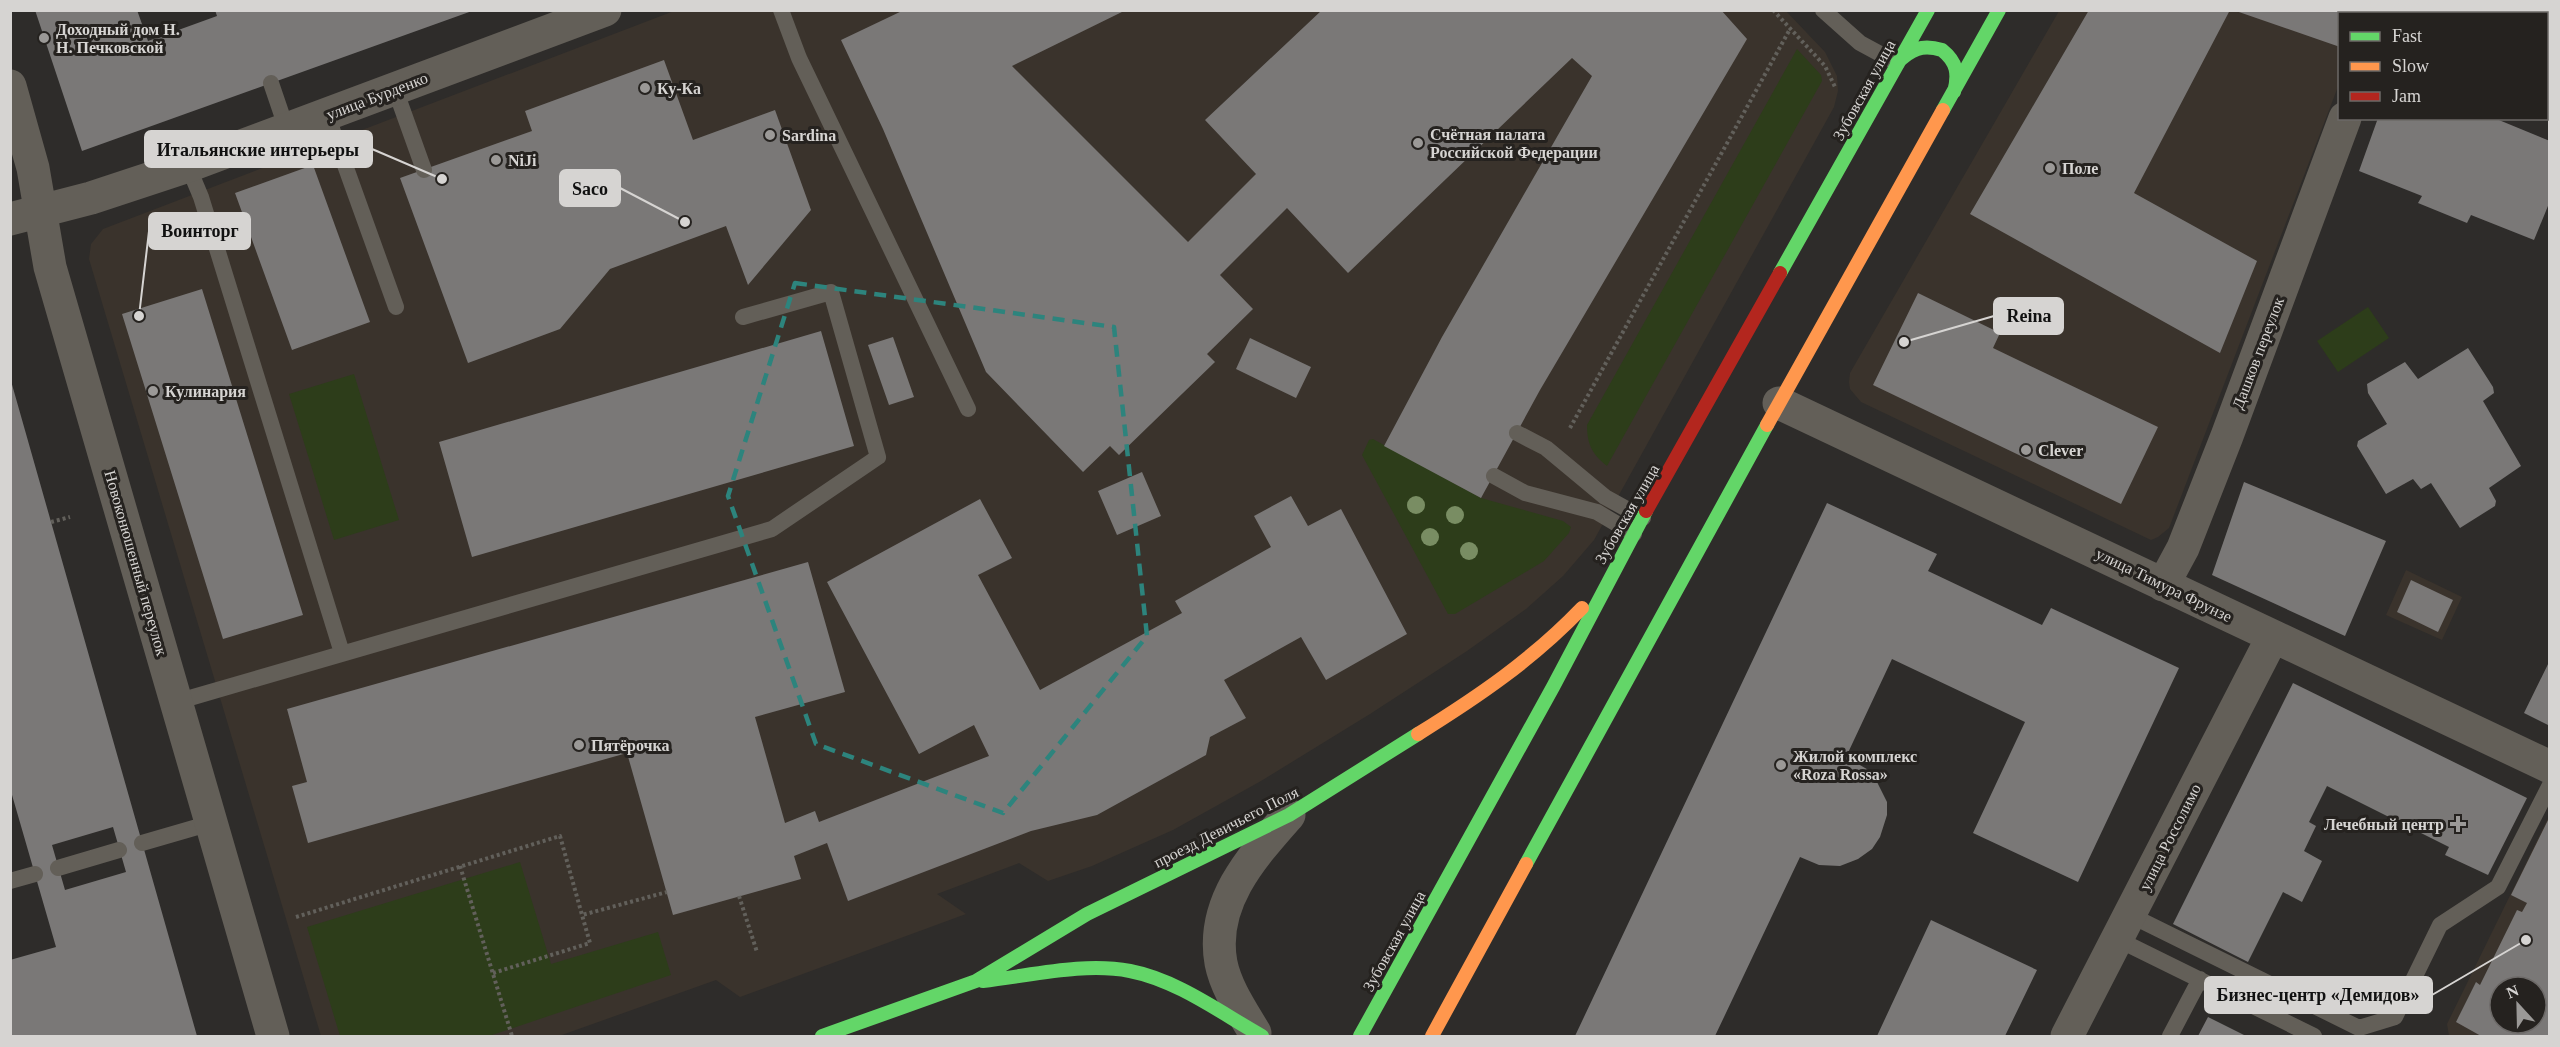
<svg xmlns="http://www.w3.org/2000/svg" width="2560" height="1047" font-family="'Times New Roman',serif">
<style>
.built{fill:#3a332c;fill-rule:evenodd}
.green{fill:#2d3d1a}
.building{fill:#7a7877;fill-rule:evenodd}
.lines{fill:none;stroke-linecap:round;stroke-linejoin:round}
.path{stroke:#62605b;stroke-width:4;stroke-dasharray:3 3;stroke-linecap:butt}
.lane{stroke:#635f58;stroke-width:16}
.street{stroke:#635f58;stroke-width:33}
.fast{stroke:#63d668;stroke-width:14}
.slow{stroke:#ff974d;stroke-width:14}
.jam{stroke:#b3261e;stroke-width:14}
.tree{fill:#798d63}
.marked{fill:none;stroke:#2d847d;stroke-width:4.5;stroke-dasharray:12 8;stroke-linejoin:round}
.poi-dot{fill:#9b9997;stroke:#25221f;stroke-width:2}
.labels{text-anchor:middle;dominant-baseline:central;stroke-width:6;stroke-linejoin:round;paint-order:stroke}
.poi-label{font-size:16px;font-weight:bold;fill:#d6d4d2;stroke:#25221f;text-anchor:start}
.street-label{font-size:16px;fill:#d6d4d2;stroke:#25221f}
.leader{fill:none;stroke:#d6d4d2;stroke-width:2}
.callout-dot{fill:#d6d4d2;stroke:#25221f;stroke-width:2}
.callout{fill:#d6d4d2;stroke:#d6d4d2;stroke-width:2}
.callout-label{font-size:18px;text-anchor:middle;font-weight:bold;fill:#111}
</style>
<rect width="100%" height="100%" fill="#2e2c2a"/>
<path class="built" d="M674 11H1786L1825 52 1837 76 1838 91 1834 107 1594 540 1563 576 1526 609 1467 651 1370 714 1261 781 1173 830 1092 866 1048 881 1019 863 937 894 966 914 740 997 716 980 559 1036H321L89 259 91 244 103 229Z
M2059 11H2369L2368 13 2340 14 2339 84 2169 528 2158 537 2151 540 1861 402 1850 389 1849 382 1850 373Z
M2406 570 2462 597 2442 640 2386 615Z
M2549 816V1036H2449L2447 1024ZM2500 987H2536V1023H2500Z"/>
<path class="green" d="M1797 49 1821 75 1822 81 1607 466C1592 454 1587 444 1587 425Z
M2368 307 2389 338 2338 372 2317 341Z
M354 374 399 520 334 540 289 394Z
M1373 439 1481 498 1563 521 1571 527 1569 533 1544 561 1455 614H1448L1362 455 1369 440Z
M520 862 551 964 658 932 671 975 489 1036H340L307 927Z"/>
<path class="building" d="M35 10H137L148 41 217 16 215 10 472 11 82 151Z
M904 10H1126L1012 66 1188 242 1256 174 1205 120 1322 10H1721L1747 39 1540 390 1481 498 1384 446 1442 337 1592 76 1572 58 1348 273 1287 208 1220 275 1253 309 1207 354 1215 362 1119 455 1110 446 1083 472 986 372 883 129 841 40Z
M2089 10H2230L2134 193 2257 261 2220 353 1970 214Z
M2359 10 2358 14H2340V47L2236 11Z
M664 60 693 140 775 110 811 210 748 285 726 226 610 269 560 329 468 363 400 178 532 131 525 111Z
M2378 118H2494L2550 141V201L2534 240 2471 215 2467 223 2418 203 2422 196 2359 171Z
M313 165 370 322 292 350 235 193Z
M202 289 303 615 223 639 122 314Z
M1918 293 2000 333 1993 348 2158 427 2121 504 1873 385Z
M821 331 854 446 472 557 439 442Z
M893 337 914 397 889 405 868 345Z
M1250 338 1311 367 1296 398 1236 369Z
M2468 348 2493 387 2494 393 2483 401 2521 466 2489 488 2496 501 2495 506 2460 528 2431 483 2421 489 2413 479 2386 494 2357 446 2358 441 2387 424 2368 393 2367 384 2405 362 2418 379Z
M11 381 197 1036H10V960L56 947 10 788ZM113 827 126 872 65 890 52 845Z
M1142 472 1161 516 1117 535 1098 491Z
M2244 482 2386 541 2345 636 2212 575Z
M1291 496 1308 526 1341 509 1407 634 1326 680 1301 637 1224 680 1246 718 1210 737 1206 755 1097 815 1031 831 848 901 827 843 794 856 801 879 673 915 627 753 308 843 292 786 307 782 287 709 808 562 845 692 755 717 785 823 815 811 819 822 989 756 974 725 919 754 827 582 980 499 1012 558 978 575 1040 690 1182 613 1175 601 1271 547 1254 516Z
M1827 503 1937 554 1928 571 2042 625 2051 608 2179 668 2078 882 1973 833 2025 722 1892 659 1846 757 1872 772 1887 802V815L1880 837 1872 849 1858 859 1840 866 1819 865 1800 857 1715 1036H1575Z
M2411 580 2453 600 2438 632 2397 612Z
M2550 660V726L2524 713Z
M2293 683 2527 798 2488 875 2445 855 2449 847 2327 786 2309 822 2316 826 2304 851 2322 861 2302 902 2283 892 2248 962 2173 924Z
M2550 816V1036H2481L2456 1022 2476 982 2480 985 2517 910 2522 912 2527 903 2511 895ZM2500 987H2536V1023H2500Z
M1931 920 2037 970 2005 1036H1877Z
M2208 1017 2246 1036H2198Z"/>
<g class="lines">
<path class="path" d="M1773 10 1825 66 1835 87
M1570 428 1790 29
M51 522 70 517
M460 866 512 1036
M739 896 757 952
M296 917 560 836 582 915 667 892
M493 973 590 943 582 915"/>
<path class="lane" d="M781 10 799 58 968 409
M1823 10 1860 43 1897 63
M271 83 287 130
M395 89 424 170
M327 115 396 307
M188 166 201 197 342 653
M1517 433 1546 448 1605 497 1643 518
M1494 476 1525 493 1597 512 1634 534
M176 702 772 529 878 457 831 292 743 317
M142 843 211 823
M58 868 119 850
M10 881 35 874
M2130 915 2359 1028 2395 1017 2440 925 2498 887 2550 785
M2117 939 2314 1036
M2170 1036 2200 979"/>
<path class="street" d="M2385 14 2386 10
M10 86 33 168 50 267 273 1036
M10 219 91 198 188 166 605 10
M1779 403 2550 767
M2163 585 2183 548 2227 436 2345 118
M1255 1033C1242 1011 1226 988 1221 963 1210 903 1252 857 1289 815
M2067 1036 2272 638"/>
<path class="fast" d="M1897 63C1911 49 1922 44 1942 50 1957 62 1959 74 1954 92
M1943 110 1999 10
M1780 273 1928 10
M1526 864 1767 425
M983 981C1030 976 1083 962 1130 971 1177 980 1221 1013 1262 1036
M822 1036 976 981 1087 914 1289 815 1418 734
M1360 1036 1553 687 1646 511"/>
<path class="slow" d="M1767 425 1943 110
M1418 734C1479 696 1532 660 1582 608
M1432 1036 1526 864"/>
<path class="jam" d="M1646 511 1780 273"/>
</g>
<g class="tree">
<circle cx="1416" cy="505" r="9"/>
<circle cx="1455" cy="515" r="9"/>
<circle cx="1430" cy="537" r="9"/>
<circle cx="1469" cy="551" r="9"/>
</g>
<path class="marked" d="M795 283 1114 327 1147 636 1003 813 816 744 728 496Z"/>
<g class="poi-dot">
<circle cx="44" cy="38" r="6"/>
<circle cx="645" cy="88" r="6"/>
<circle cx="770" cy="135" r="6"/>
<circle cx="1418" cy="143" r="6"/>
<circle cx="496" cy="160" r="6"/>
<circle cx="2050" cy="168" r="6"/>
<circle cx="153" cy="391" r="6"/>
<circle cx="2026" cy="450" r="6"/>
<circle cx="579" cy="745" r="6"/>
<circle cx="1781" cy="765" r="6"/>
<path d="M2455 815h6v6h6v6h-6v6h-6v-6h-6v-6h6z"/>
</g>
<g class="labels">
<g class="poi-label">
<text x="56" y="29">Доходный дом Н.<tspan x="56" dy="18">Н. Печковской</tspan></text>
<text x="657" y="88">Ку-Ка</text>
<text x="1430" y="134">Счётная палата<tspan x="1430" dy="18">Российской Федерации</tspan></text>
<text x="782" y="135">Sardina</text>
<text x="508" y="160">NiJi</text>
<text x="2062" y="168">Поле</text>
<text x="165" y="391">Кулинария</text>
<text x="2038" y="450">Clever</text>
<text x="591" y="745">Пятёрочка</text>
<text x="1793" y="756">Жилой комплекс<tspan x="1793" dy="18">«Roza Rossa»</tspan></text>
<text x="2444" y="824" text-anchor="end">Лечебный центр</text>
</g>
<g class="street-label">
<text transform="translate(1864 90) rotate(-61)">Зубовская улица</text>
<text transform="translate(377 96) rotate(-21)">улица Бурденко</text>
<text transform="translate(2258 353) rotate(-69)">Дашков переулок</text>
<text transform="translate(1627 514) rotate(-60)">Зубовская улица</text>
<text transform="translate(136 563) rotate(74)">Новоконюшенный переулок</text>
<text transform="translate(2164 585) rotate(26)">улица Тимура Фрунзе</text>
<text transform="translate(1226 827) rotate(-27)">проезд Девичьего Поля</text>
<text transform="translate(2170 837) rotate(-63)">улица Россолимо</text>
<text transform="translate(1394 941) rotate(-61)">Зубовская улица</text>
</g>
</g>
<path class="leader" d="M442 179L372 149M685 222L620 188M139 316L149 231M1904 342L1994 316M2526 940L2432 995"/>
<g class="callout-dot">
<circle cx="442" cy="179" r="6"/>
<circle cx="685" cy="222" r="6"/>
<circle cx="139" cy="316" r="6"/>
<circle cx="1904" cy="342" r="6"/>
<circle cx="2526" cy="940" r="6"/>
</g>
<g class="callout">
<rect x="145" y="131" width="227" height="36" rx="6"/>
<rect x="560" y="170" width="60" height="36" rx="6"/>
<rect x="149" y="213" width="101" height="36" rx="6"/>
<rect x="1994" y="298" width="69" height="36" rx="6"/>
<rect x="2205" y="977" width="227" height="36" rx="6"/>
</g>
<g class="callout-label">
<text x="258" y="156">Итальянские интерьеры</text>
<text x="590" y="195">Saco</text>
<text x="200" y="237">Воинторг</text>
<text x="2029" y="322">Reina</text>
<text x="2318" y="1001">Бизнес-центр «Демидов»</text>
</g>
<rect width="2560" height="1047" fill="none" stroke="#d6d4d2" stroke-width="24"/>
<rect x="2338" y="12" width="210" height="108" fill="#25221f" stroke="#6c6967" stroke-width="1.5"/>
<rect x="2350" y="32" width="30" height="9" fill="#63d668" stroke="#6c6967" stroke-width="1.5"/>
<text x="2392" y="42" font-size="18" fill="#d6d4d2">Fast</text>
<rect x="2350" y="62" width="30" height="9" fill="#ff974d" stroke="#6c6967" stroke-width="1.5"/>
<text x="2392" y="72" font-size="18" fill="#d6d4d2">Slow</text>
<rect x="2350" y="92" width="30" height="9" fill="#b3261e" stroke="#6c6967" stroke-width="1.5"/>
<text x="2392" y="102" font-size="18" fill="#d6d4d2">Jam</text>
<g transform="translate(2518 1005) rotate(338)"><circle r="28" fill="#25221f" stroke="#6c6967" stroke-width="1.5"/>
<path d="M0-4.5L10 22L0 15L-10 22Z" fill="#9b9997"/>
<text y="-9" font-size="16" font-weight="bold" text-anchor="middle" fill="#d6d4d2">N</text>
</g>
</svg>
